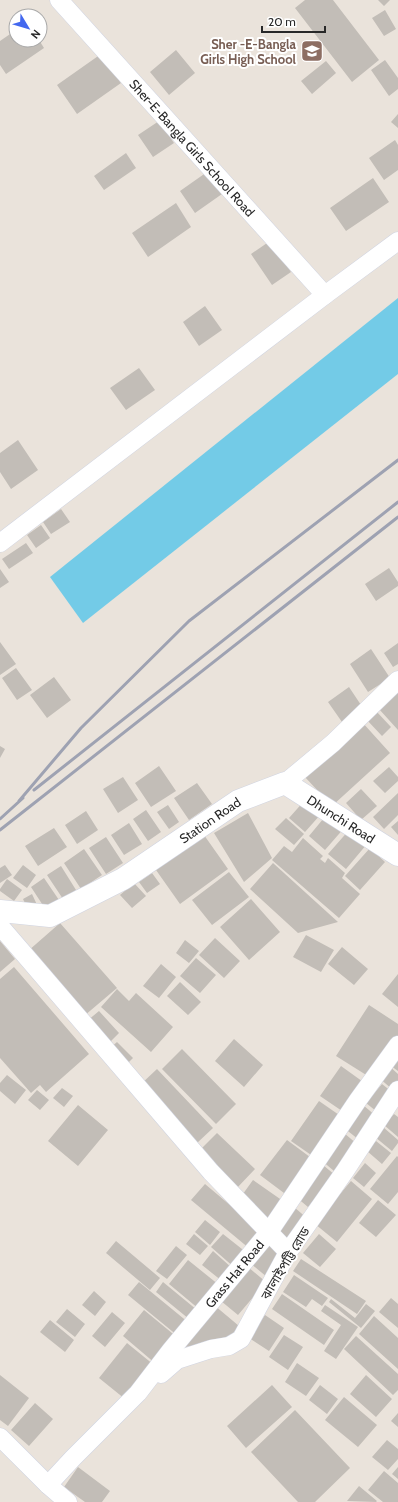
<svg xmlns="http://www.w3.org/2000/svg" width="398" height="1502" font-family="Cabin,'Noto Sans Bengali',sans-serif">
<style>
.water{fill:#73cbe7}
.building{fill:#c2bdb7}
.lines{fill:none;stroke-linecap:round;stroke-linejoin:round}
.street-casing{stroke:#d0d4e1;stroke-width:19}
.secondary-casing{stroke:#d0d4e1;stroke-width:23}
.street{stroke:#fff;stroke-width:18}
.secondary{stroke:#fff;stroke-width:22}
.rail{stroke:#9ea2b2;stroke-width:3}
.labels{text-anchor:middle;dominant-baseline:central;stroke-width:4;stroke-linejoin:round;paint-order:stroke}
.education-label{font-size:13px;font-weight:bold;fill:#785e54;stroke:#fff;text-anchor:end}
.street-label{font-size:13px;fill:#282828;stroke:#fff}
</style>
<rect width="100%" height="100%" fill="#eae3db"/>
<path class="water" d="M398 298V374L83 623 50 577Z"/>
<path class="building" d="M305 0H333L379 60 352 82 295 8Z
M378 0H390L384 6Z
M385 10 396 29 384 36 372 18Z
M16 30V40H39L44 48 6 74 0 65V41Z
M176 50 195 73 169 95 150 72Z
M101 54 121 83 77 114 57 85Z
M385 60 398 78V89L389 96 371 70Z
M326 61 336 73 312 94 301 81Z
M398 114V128L391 122Z
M159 121 174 143 153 157 138 135Z
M395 140 398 145V170L384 180 369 158Z
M126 153 136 168 104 190 94 176Z
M207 172 222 194 195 213 180 191Z
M373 178 389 202 346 231 330 208Z
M176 203 191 227 148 257 132 233Z
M270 241 291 272 272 285 251 254Z
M205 306 222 330 199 346 183 322Z
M139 368 155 390 126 410 110 388Z
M18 440 38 470 11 489 0 472V453Z
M61 509 70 522 51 534 43 522Z
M41 525 50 538 36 548 27 535Z
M26 543 33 553 9 569 2 559Z
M389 568 398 582V586L376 601 365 584Z
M0 569 9 582 0 588Z
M0 642 16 664 0 675Z
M398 643V664L393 667 384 653Z
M371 649 390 678 368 692 350 664Z
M16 668 32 690 17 700 2 678Z
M54 677 71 700 47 718 30 695Z
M349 687 363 708 342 722 328 702Z
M398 691V730L379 709Z
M376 711 391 727 382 736 366 719Z
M362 722 390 753 332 806 304 776Z
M0 746 5 749 0 758Z
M159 766 176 791 151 807 135 783Z
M389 767 398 777V781L385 793 373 781Z
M123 777 138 800 118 813 103 789Z
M197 783 212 804 189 820 174 798Z
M361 789 377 806 361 820 346 803Z
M398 793V815L384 829 373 817Z
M305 800 321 814 305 832 289 818Z
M168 805 179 822 169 829 157 812Z
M146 810 161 832 148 841 133 819Z
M86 811 98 830 77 844 65 825Z
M248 813 272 858 244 882 214 833Z
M328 813 345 827 325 850 309 836Z
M286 818 304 834 294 845 275 829Z
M398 821V835L391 827Z
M129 823 142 844 124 855 111 835Z
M54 828 67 847 38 866 25 846Z
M350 829 367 844 346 869 328 854Z
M204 835 228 869 180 904 156 870Z
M106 837 123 863 106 874 89 848Z
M303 838 323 856 320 859 325 863 328 858 345 873 342 878 360 894 339 918 272 860 284 846 292 852Z
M370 848 385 862 360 890 345 876Z
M84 849 102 875 81 889 64 863Z
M273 863 338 922 298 933 250 889Z
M5 865 12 875 0 883V868Z
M23 865 36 875 27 888 13 878Z
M61 866 76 890 63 899 47 875Z
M229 872 249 897 212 925 192 900Z
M152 873 160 884 147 893 139 882Z
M44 878 59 900 46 910 31 887Z
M7 879 22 890 14 901 0 891V889Z
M134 883 146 896 132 908 120 895Z
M32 894 38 907 29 912 23 899Z
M251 899 280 932 249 960 220 927Z
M60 923 117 988 84 1016 28 951Z
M306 935 334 950 321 972 293 957Z
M215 938 240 961 224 978 199 955Z
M185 940 199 951 189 963 176 953Z
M0 941 15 959 0 972Z
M342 947 368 969 354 985 328 964Z
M196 958 216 975 200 993 180 976Z
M161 964 176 977 159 998 143 986Z
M14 967 89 1054 46 1092 40 1085 31 1093 0 1058V979Z
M398 974V1007L382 994Z
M180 982 201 1002 188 1015 167 996Z
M117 989 129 1001 136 993 173 1027 151 1052 101 1007Z
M369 1005 398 1024V1037L371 1078 336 1056Z
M99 1011 119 1033 108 1044 87 1021Z
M234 1039 263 1065 244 1087 215 1061Z
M117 1042 133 1058 125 1066 109 1049Z
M182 1049 236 1104 216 1124 162 1069Z
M398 1057V1071L391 1066Z
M388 1065 398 1074V1084L393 1090 378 1077Z
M341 1066 366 1084 345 1113 320 1096Z
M157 1069 213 1128 196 1144 140 1085Z
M7 1075 26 1090 15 1104 0 1091V1083Z
M382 1084 392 1092 376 1111 366 1103Z
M62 1088 73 1096 64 1107 53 1098Z
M37 1090 49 1100 40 1110 28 1100Z
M319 1101 342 1117 314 1157 291 1141Z
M78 1105 108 1130 78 1166 48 1141Z
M363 1105 376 1116 358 1139 344 1128Z
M394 1114 398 1117V1137L384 1125Z
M383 1127 398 1140V1143L392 1151 375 1137Z
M217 1133 255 1169 236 1189 198 1152Z
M344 1133 357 1144 334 1171 321 1160Z
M287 1140 314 1160 288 1196 260 1175Z
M376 1141 391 1153 382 1164 367 1151Z
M397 1156 398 1157V1192L388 1204 370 1189Z
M365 1163 376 1173 364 1187 353 1178Z
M323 1165 335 1175 308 1207 296 1197Z
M253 1180 283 1201 270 1220 240 1198Z
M351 1181 372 1199 337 1242 315 1224Z
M205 1184 263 1233 250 1249 191 1200Z
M378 1200 396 1215 376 1237 359 1223Z
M294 1207 308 1219 289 1243 274 1230Z
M205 1220 220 1232 210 1245 195 1232Z
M194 1234 208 1246 200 1255 186 1244Z
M223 1234 247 1253 235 1268 211 1247Z
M319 1234 336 1249 320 1267 303 1253Z
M116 1241 160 1278 150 1290 106 1253Z
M267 1244 283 1257 267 1277 250 1263Z
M176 1246 187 1255 167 1279 156 1271Z
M213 1251 232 1268 222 1281 202 1265Z
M301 1259 366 1301 357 1314 293 1271Z
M188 1260 219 1285 199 1309 169 1284Z
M248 1267 266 1282 238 1315 221 1301Z
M294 1275 328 1298 322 1306 312 1299 306 1307 283 1292Z
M139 1282 189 1323 178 1336 128 1295Z
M163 1282 197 1310 189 1319 156 1292Z
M94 1291 106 1302 95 1316 82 1305Z
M282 1294 334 1330 324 1345 272 1309Z
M391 1298 398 1304V1328L379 1312Z
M331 1299 355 1318 366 1304 375 1311 361 1328 329 1302Z
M214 1305 239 1326 225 1343 184 1347Z
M325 1305 358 1327 336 1359 324 1351 341 1325 321 1311Z
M67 1309 85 1324 75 1337 56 1322Z
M144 1310 178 1338 156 1364 123 1336Z
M112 1312 125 1323 105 1347 92 1336Z
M265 1315 284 1328 269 1351 249 1338Z
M374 1316 398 1338V1369L359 1334Z
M50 1320 74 1340 65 1352 40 1332Z
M284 1335 303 1347 288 1370 269 1357Z
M356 1336 398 1374V1390L393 1395 344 1349Z
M127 1343 154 1365 125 1399 99 1378Z
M297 1363 319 1378 306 1396 285 1382Z
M0 1375 29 1398 8 1426 0 1420Z
M366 1375 392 1399 376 1417 350 1394Z
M272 1385 292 1407 246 1448 227 1426Z
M320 1385 338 1399 327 1414 309 1400Z
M344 1397 377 1425 358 1447 325 1420Z
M35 1403 53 1419 29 1446 11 1430Z
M295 1410 350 1468 315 1502H298L251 1452Z
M398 1413V1427L391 1421Z
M387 1440 398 1449V1459L388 1470 372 1457Z
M78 1467 110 1491 102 1502H85L64 1487Z
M398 1467V1479L392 1474Z
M384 1471 398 1483V1502H383L368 1490Z
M359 1486 377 1501 376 1502 347 1501Z"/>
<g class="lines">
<g class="street-casing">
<g id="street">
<path id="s1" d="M59 0 325 295"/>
<path d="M0 543 325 295 398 241"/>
<path d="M285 783 333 743 398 680"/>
<path d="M0 926 211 1172 288 1252"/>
<path d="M161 1374 177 1360 211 1349 229 1346 241 1339 288 1252 345 1171 398 1090"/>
<path d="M0 1437 48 1485 68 1502"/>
<path id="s2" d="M48 1485 73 1458 138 1393 171 1350 269 1232 358 1100 398 1045"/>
</g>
</g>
<g class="secondary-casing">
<g id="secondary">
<path id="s3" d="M0 911 50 916 123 879 238 801 285 783 398 855"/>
</g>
</g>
<use href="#street" class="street"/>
<use href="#secondary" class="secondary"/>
<path class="rail" d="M34 790 398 502
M19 801 81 728 189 621 398 460
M0 819 23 798
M0 830 398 517"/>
</g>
<defs>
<g id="school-square" transform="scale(1.15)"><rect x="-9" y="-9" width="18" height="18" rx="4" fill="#8d6e63" stroke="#fff"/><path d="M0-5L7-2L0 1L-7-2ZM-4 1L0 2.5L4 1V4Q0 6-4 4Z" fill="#fff"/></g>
</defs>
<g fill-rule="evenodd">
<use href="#school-square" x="312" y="51"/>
</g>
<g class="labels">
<g class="education-label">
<text x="296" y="44">Sher -E-Bangla<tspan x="296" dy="15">Girls High School</tspan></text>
</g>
<g class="street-label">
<text stroke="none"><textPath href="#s1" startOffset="199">Sher-E-Bangla Girls School Road</textPath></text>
<text stroke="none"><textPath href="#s3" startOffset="388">Dhunchi Road</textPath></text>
<text stroke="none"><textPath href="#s3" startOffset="237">Station Road</textPath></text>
<text transform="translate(285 1263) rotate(-59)">ঝালাইপট্টি রোড</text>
<text stroke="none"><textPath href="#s2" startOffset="282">Grass Hat Road</textPath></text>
</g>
</g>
<g transform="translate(28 28) rotate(128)"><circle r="19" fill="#ffffff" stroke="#a9a9a9"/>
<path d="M0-3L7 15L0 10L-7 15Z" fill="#4368ef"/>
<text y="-6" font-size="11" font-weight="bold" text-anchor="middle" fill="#282828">N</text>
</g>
<path d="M262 26v6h63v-6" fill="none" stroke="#282828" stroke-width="2"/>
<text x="268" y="26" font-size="12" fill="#282828" stroke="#ffffff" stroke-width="3" paint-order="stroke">20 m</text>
</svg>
